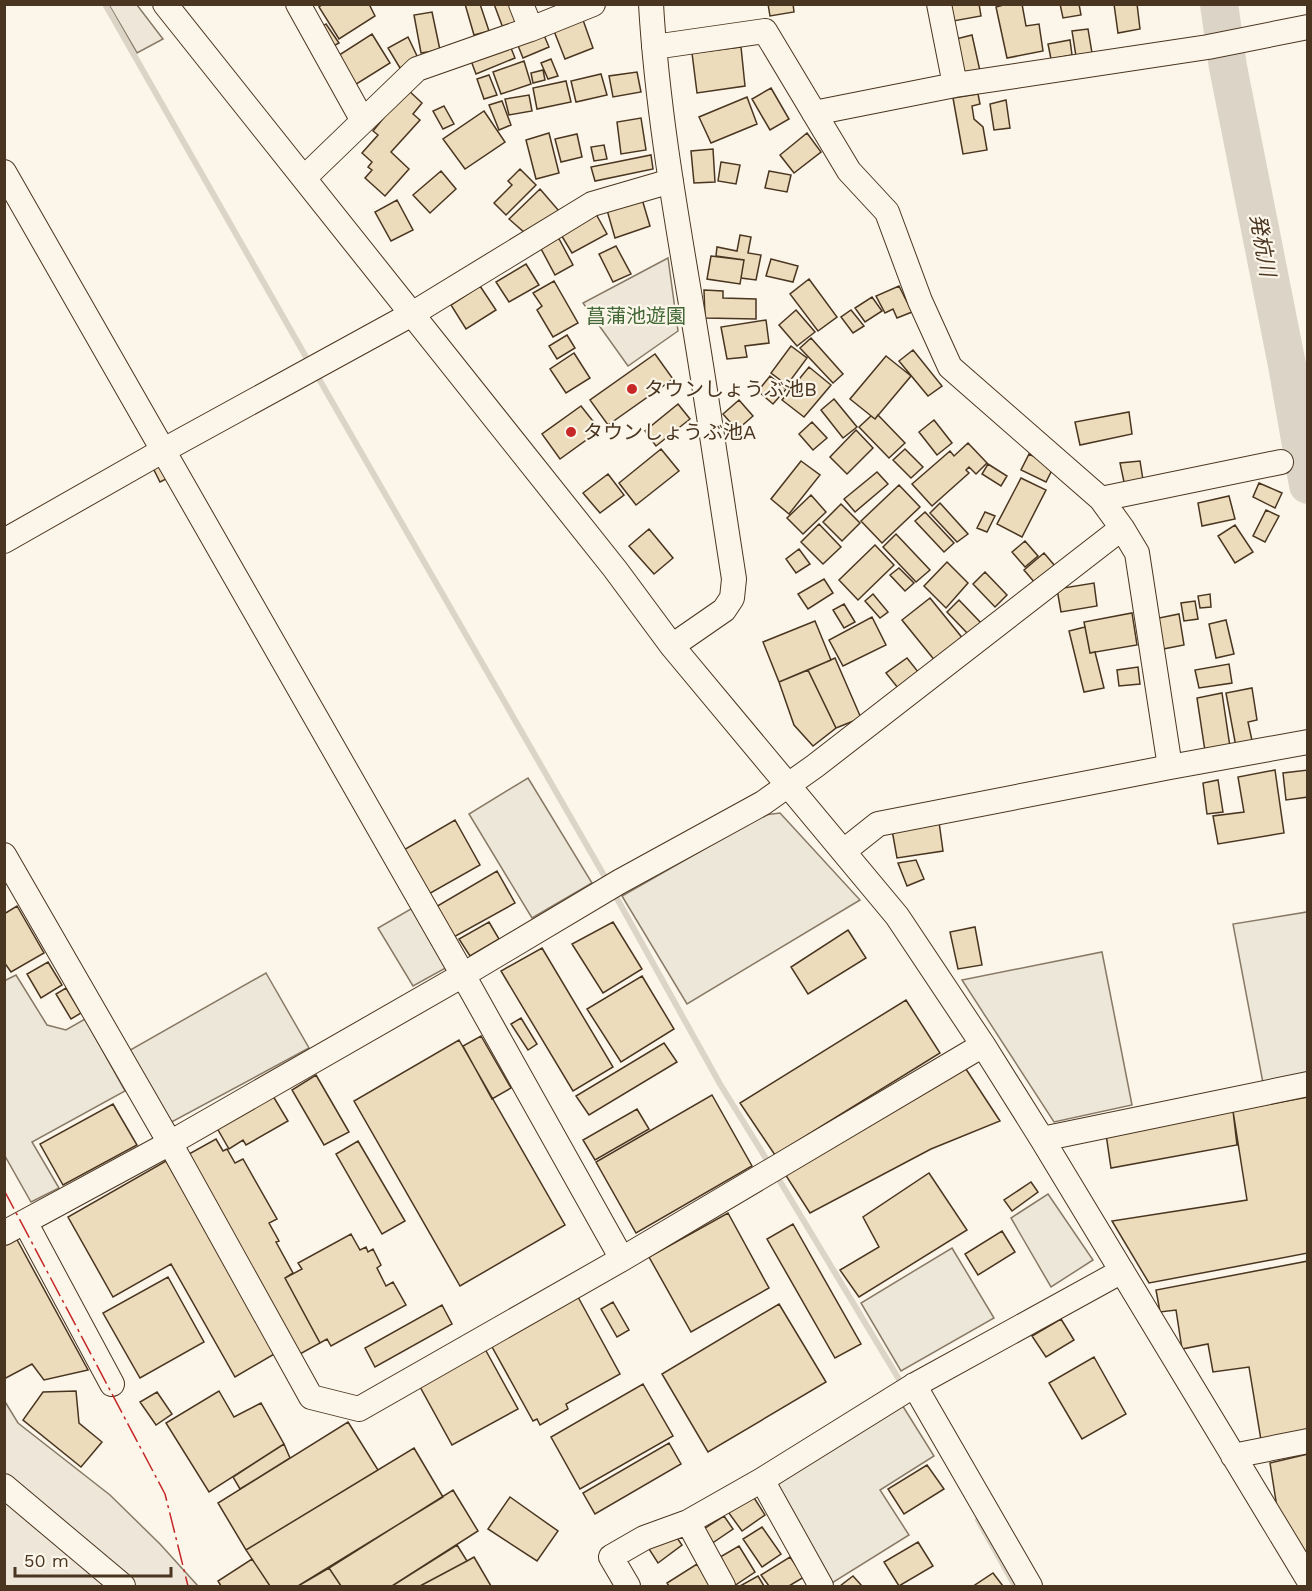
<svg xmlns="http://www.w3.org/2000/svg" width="1312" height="1591" font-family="'Work Sans','Noto Sans JP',sans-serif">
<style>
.green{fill:#ede6d9;stroke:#887966;stroke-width:1.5}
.parking{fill:#ede7d9;stroke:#887966;stroke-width:1.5}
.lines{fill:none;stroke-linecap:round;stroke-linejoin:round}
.stream{stroke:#dcd4c6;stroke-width:6}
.river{stroke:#dcd4c6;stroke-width:38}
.building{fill:#ecdcbc;stroke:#4a3520;stroke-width:1.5}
.minor-casing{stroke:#4a3520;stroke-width:26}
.minor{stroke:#fbf6e9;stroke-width:24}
.power{stroke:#c62828;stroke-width:1.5;stroke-dasharray:21 4.5 3 4.5;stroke-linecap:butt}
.poi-dot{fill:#c62828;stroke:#fbf6e9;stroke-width:2}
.labels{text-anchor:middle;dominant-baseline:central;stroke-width:4.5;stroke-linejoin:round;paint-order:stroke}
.park-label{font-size:20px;fill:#436837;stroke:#fbf6e9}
.poi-label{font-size:20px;fill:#4a3520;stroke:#fbf6e9;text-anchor:start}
.water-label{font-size:21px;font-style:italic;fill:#4a3520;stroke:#fbf6e9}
</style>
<rect width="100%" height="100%" fill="#fbf6e9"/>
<path class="green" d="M109 5H137L163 39 137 53Z
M668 258 678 331 628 366 583 303Z
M4 1400 18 1423 110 1495 160 1544 198 1586H5Z"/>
<path class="parking" d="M528 778 592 883 532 918 469 814Z
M780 813 860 900 687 1004 622 896 764 815Z
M416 906 451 965 413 986 378 928Z
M1307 912V1074L1263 1083 1233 924Z
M1102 952 1132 1105 1054 1122 962 980Z
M266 973 309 1048 166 1125 125 1053Z
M16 975 47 1025 66 1030 85 1019 125 1091 32 1142 59 1188 31 1202 5 1156 4 981Z
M1048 1194 1093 1260 1051 1287 1011 1218Z
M952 1248 994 1318 901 1371 861 1303Z
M899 1400 934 1456 880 1490 909 1535 832 1583 771 1477Z"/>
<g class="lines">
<path class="stream" d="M105 4 310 364
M315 372 609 884
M614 893 720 1084 770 1165
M775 1173 903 1386
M978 1520 1015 1586"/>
<path class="river" d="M1219 4 1228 67 1287 365 1308 485"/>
</g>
<path class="building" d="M323 4H369L375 16 339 39 319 7Z
M465 4H480L489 31 474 35Z
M494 4H515L521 22 503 28Z
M768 4H793L794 12 770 16Z
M945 4H979L981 16 948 22Z
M1007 4H1022L1026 26 1039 24 1043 51 1007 58 996 7Z
M1060 4H1079L1081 15 1063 18Z
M1114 4H1137L1140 29 1118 33Z
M432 12 440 50 421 53 414 15Z
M583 20 593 48 565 59 554 31Z
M326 24 339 43 326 50 314 32Z
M541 28 549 47 523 58 515 38Z
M1088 29 1092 53 1076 56 1072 31Z
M372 34 390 63 350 88 333 59Z
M972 35 980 71 963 75 956 39Z
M408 37 418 58 400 68 388 48Z
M1070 40 1072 55 1051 59 1048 44Z
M509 43 515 58 476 74 470 58Z
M741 47 745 86 697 93 692 53Z
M551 59 558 76 548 79 541 63Z
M524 61 531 84 501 94 493 72Z
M543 70 545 80 533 83 531 73Z
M637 72 641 92 613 97 609 76Z
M601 74 607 95 576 102 571 81Z
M489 75 497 95 484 99 477 79Z
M566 81 571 102 537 109 533 88Z
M771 88 789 119 770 130 752 99Z
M407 89 422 103 413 114 420 120 391 152 409 169 385 196 365 178 372 170 368 167 372 162 362 153 378 135 373 131Z
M978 94 980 104 972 106 974 119 983 127 987 150 963 154 953 98Z
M529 95 532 111 509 115 505 99Z
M747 97 757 124 711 143 699 117Z
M1006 100 1010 128 994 130 990 104Z
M502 101 511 125 499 130 489 105Z
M444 106 454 124 443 129 433 111Z
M484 111 505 142 465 169 443 139Z
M641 118 646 150 621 154 617 122Z
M549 133 559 173 536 179 526 140Z
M807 133 821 152 794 173 780 155Z
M577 134 582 157 561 162 555 139Z
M604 145 607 159 594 161 591 147Z
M713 149 715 182 694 183 691 151Z
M651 155 653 169 595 181 591 167Z
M721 162 740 165 736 184 718 181Z
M520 169 536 185 506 215 494 203 512 185 508 181Z
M441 171 456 189 430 213 413 195Z
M769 171 791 175 787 192 765 188Z
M540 189 559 211 525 233 509 219Z
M642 199 650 226 615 238 607 210Z
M397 200 413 230 391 241 375 212Z
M596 214 607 234 572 253 560 233Z
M557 235 573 265 555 275 539 245Z
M740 235 751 237 748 253 761 255 756 280 741 278 744 260 716 256 717 247 737 251Z
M616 246 631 274 613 282 599 254Z
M711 256 744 260 740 284 707 279Z
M771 259 798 266 793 282 766 276Z
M526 264 539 285 509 302 496 282Z
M809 279 837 317 818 331 790 294Z
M554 281 578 323 553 337 537 310 542 306 533 293Z
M480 286 496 310 466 329 451 305Z
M899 286 912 312 897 318 893 309 885 313 876 296Z
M704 290 723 291V298L756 299V319L705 318Z
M872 297 882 311 865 322 855 308Z
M796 310 815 332 797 346 779 325Z
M851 310 864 326 853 333 841 317Z
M766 320 769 343 745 346 747 357 727 359 721 327Z
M567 335 575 348 557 359 549 346Z
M811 338 843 374 833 383 800 348Z
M791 346 807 358 787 385 771 373Z
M913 350 942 386 928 396 899 361Z
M574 353 590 378 566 393 550 369Z
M655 354 673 379 608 425 590 400Z
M886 356 911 376 875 419 850 399Z
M809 367 831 385 804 417 782 400Z
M770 376 786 389 773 404 758 391Z
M834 399 857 427 843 438 821 410Z
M739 400 753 416 737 430 723 414Z
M678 404 690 419 656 446 645 431Z
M581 406 600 430 560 459 542 434Z
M1129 412 1132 434 1080 445 1075 422Z
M878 415 905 443 889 458 859 427 871 416 875 419Z
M934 420 952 443 937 455 919 432Z
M812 422 827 438 813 450 799 434Z
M856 430 873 448 847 474 830 457Z
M968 443 987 463 976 474 969 467 966 470 969 473 932 506 912 484 950 451 954 456Z
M661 449 679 471 636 505 619 483Z
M905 449 923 467 911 478 893 460Z
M1029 454 1054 466 1046 482 1021 470Z
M801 461 820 475 789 514 771 499Z
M1140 461 1143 480 1124 482 1120 463Z
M163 463 170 477 160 482 153 468Z
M988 464 1007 476 1001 486 982 474Z
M877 472 888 484 855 512 844 499Z
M608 474 624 495 600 513 583 493Z
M1021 478 1046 490 1022 537 997 524Z
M1259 483 1282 493 1275 508 1253 497Z
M899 485 920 507 882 543 861 521Z
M811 495 826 512 803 534 787 518Z
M1229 496 1235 519 1202 526 1198 503Z
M940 503 968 534 957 542 930 513Z
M841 504 860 523 842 541 823 522Z
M1266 510 1279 516 1265 542 1253 536Z
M925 512 954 543 944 552 915 521Z
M985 512 995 516 987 532 977 528Z
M819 524 841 547 823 564 801 542Z
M1235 525 1253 552 1235 563 1218 536Z
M649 529 673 558 654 574 629 546Z
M896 534 930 570 916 582 883 547Z
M1025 541 1038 556 1025 567 1012 552Z
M875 545 894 565 858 600 839 580Z
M799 549 810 564 796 573 786 559Z
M1044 553 1055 566 1035 583 1024 570Z
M947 562 968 583 946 608 924 586Z
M899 568 914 583 905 591 890 575Z
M985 572 1007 595 995 607 973 584Z
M824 579 833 593 808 609 798 594Z
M1094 583 1097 606 1061 612 1057 589Z
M873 594 888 612 880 618 865 601Z
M1210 594 1211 607 1200 608 1198 596Z
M930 598 964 640 936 662 902 620Z
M959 600 982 624 969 635 947 612Z
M1195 601 1198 619 1184 621 1181 603Z
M844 604 855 622 844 628 833 610Z
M1132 613 1137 645 1090 653 1084 622Z
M1179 614 1184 645 1158 650 1154 619Z
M872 617 886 645 843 666 829 640Z
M1226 620 1234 654 1216 658 1209 624Z
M815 621 831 660 779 682 763 642Z
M1085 627 1090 653 1095 652 1104 688 1084 692 1069 631Z
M835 658 861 718 836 728 808 670Z
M907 658 919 673 898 688 886 673Z
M1229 664 1232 683 1199 688 1195 670Z
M1138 667 1140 684 1119 686 1117 670Z
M808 670 836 728 813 746 794 725 779 682Z
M1252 688 1257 720 1248 722 1253 745 1236 747 1226 693Z
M1222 693 1230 747 1205 751 1197 698Z
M1275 770 1284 833 1218 844 1213 816 1244 812 1238 777Z
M1308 770V797L1286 800 1283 773Z
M1218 780 1223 812 1207 814 1203 783Z
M455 820 480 865 427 895 402 851Z
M939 822 943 851 897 858 892 830Z
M916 860 924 879 907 886 898 863Z
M497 871 515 903 452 938 434 908Z
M17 906 44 953 11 972 4 962V914Z
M489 922 499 939 470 956 459 939Z
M613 922 642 969 603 993 572 944Z
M975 927 982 965 958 969 950 932Z
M848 930 866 958 808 994 791 967Z
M542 948 613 1067 573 1091 501 971Z
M48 962 62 985 41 998 27 974Z
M642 976 674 1029 621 1062 587 1009Z
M66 988 81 1013 71 1019 56 994Z
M906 1000 940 1053 775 1155 740 1103Z
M521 1018 537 1044 528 1050 511 1024Z
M481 1036 511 1088 492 1099 463 1046Z
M459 1040 565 1225 460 1286 354 1101Z
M664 1043 677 1062 589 1115 576 1096Z
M964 1066 1000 1121 931 1149 810 1213 785 1174Z
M316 1075 349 1132 324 1145 292 1090Z
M712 1095 752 1166 636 1233 596 1162Z
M273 1096 288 1121 246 1145 243 1140 229 1149 217 1128Z
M1308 1097V1253L1149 1283 1112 1221 1247 1200 1233 1111Z
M113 1104 137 1145 63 1185 40 1144Z
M637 1109 649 1129 595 1160 583 1140Z
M1233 1111 1237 1145 1111 1168 1106 1134Z
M216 1139 223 1151 227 1149 235 1163 243 1159 277 1219 269 1223 279 1241 276 1242 293 1273 285 1278 320 1343 300 1354 189 1154Z
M358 1141 405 1221 382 1234 336 1154Z
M166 1161 276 1353 235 1377 171 1264 113 1297 68 1217Z
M929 1173 967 1230 859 1297 840 1270 879 1247 863 1217Z
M1031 1182 1038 1192 1012 1211 1004 1200Z
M728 1213 769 1288 691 1332 649 1257Z
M793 1224 861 1344 835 1358 767 1239Z
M1002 1231 1015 1252 978 1275 965 1254Z
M351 1234 360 1250 366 1247 368 1252 373 1249 381 1265 377 1268 386 1286 393 1282 406 1305 331 1346 327 1339 320 1343 285 1278 302 1269 298 1263Z
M15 1236 88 1370 44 1380 32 1364 4 1379V1242Z
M1308 1261V1431L1261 1440 1249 1367 1213 1372 1208 1344 1182 1349 1176 1310 1160 1312 1156 1290Z
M168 1277 204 1342 140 1378 103 1313Z
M578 1297 620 1374 566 1404 568 1409 540 1425 537 1419 533 1421 491 1345Z
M613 1302 629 1330 617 1337 601 1309Z
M779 1304 826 1382 708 1452 662 1374Z
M442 1305 452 1324 375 1367 365 1348Z
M1061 1319 1074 1340 1046 1357 1032 1336Z
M485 1349 518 1409 452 1445 419 1385Z
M1094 1357 1126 1414 1082 1439 1049 1383Z
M643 1384 673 1436 580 1489 551 1437Z
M76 1391 79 1423 102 1442 81 1467 23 1420 43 1392Z
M219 1391 234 1417 261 1403 284 1444 209 1492 166 1423Z
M157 1392 172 1414 156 1425 140 1402Z
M348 1422 378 1470 246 1550 218 1503Z
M669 1443 681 1464 595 1514 583 1493Z
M284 1444 290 1458 240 1489 233 1477Z
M414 1448 443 1497 298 1586H270L246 1550Z
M1308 1454V1558L1278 1514 1270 1463Z
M927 1465 944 1489 904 1514 888 1489Z
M453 1490 478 1531 392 1586H341L329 1568Z
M751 1493 765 1515 742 1531 726 1509Z
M510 1497 558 1531 537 1561 488 1529Z
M724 1516 733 1529 711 1544 702 1530Z
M762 1527 781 1554 762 1567 743 1539Z
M673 1532 682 1545 658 1563 649 1549Z
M918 1542 933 1566 899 1586 884 1562Z
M457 1545 467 1561 420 1586H392Z
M739 1546 755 1572 734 1586 715 1560Z
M474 1557 491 1586H420L467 1561Z
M790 1557 804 1577 789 1586H769L761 1575Z
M252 1559 270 1586H221L218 1581Z
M697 1564 712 1586H669L667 1583Z
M329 1568 341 1586H298Z
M993 1573 1003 1586H977L975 1585Z
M758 1576 764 1586H740Z
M853 1576 862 1586H840Z"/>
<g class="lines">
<g class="minor-casing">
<path id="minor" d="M165 4 615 569 672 646 897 916 983 1045 1042 1139 1308 1579
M298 4 363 121
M521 4 531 29
M651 4C657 107 675 209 692 310 707 400 720 489 734 579L732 598 724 610 672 646
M939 4 955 85
M814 113 955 85 1208 47 1308 27
M4 172 463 975 622 1259
M304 178 417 69 531 29 593 4
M1101 499 1281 462
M1122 528 1137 553 1170 767
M4 541 164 450 412 314 592 204 671 181
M844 851 878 824 1170 767 1308 742
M4 855 170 1143 311 1397 359 1409 622 1259 983 1045
M1042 1139 1308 1084
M25 1222 112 1384
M4 1233 170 1143 463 975 619 882 763 803 815 766 1122 528 1101 499 950 367 920 301 887 212 849 171 765 31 654 47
M914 1385 1030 1586
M1233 1456 1308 1441
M762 1480 821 1586
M4 1486 123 1586
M688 1522 723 1586
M628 1586 611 1557 644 1538 688 1522 762 1480 913 1386 1122 1271"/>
</g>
<use href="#minor" class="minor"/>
<path class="power" d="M4 1190 165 1494 188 1586"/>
</g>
<g class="poi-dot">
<circle cx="632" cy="389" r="6"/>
<circle cx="571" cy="432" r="6"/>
</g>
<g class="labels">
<g class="park-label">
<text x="636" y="316">菖蒲池遊園</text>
</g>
<g class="poi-label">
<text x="644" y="389">タウンしょうぶ池B</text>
<text x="583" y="432">タウンしょうぶ池A</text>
</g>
<g class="water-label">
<text transform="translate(1263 245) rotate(80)">発杭川</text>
</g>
</g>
<rect width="1312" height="1591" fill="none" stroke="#4a3520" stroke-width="12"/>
<path d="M15 1567v9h156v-9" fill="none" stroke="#4a3520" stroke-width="3"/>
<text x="24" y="1567" font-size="18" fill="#4a3520" stroke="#fbf6e9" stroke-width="4.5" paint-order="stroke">50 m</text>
</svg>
